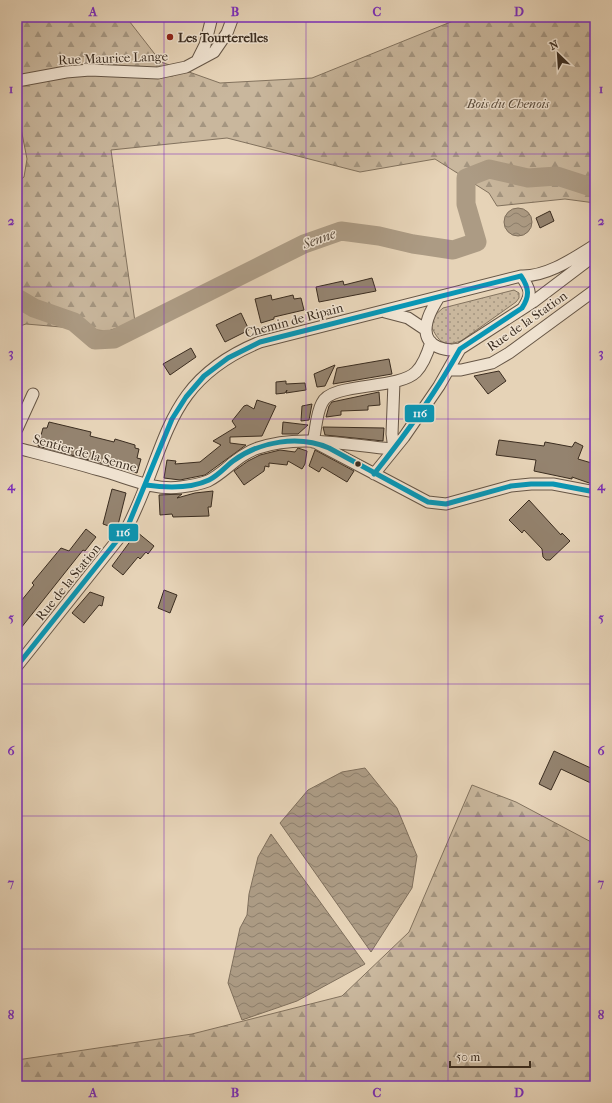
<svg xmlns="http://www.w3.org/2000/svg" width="612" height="1103" font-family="'IM FELL French Canon',serif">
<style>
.grass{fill:url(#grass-dots);stroke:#82725e}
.forest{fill:url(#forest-firs);stroke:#82725e}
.water{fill:url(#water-waves);stroke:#7f6f5c}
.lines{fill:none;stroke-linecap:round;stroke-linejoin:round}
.river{stroke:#ac9b84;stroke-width:19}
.building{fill:#94836f;stroke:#3b2d20}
.minor-casing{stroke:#665646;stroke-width:13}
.minor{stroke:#efe2d0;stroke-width:11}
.bus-1-casing{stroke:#efe2d0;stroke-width:8}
.bus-1{stroke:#0996b4;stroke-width:5}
.grid{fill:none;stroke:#7b2cbf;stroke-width:1;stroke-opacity:0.55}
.poi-dot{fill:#8f2418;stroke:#efe2d0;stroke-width:1.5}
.bus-dot{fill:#3b2d20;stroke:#efe2d0;stroke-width:1.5}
.labels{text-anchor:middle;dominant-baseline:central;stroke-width:3;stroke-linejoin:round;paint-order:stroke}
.poi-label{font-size:13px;font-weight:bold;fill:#3b2d20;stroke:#efe2d0;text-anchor:start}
.street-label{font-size:13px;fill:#3b2d20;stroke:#efe2d0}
.park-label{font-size:13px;font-style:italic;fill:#574939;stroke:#efe2d0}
.water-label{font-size:14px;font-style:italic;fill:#574839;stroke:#efe2d0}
.line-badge{stroke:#efe2d0;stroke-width:1.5}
.badge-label{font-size:11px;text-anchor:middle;font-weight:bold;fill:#fff}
.neatline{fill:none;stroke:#7b2cbf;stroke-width:1.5}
.grid-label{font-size:13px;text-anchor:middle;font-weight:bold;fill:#7b2cbf}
</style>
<defs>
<pattern id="grass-dots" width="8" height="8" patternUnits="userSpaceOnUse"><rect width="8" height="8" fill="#c9b79d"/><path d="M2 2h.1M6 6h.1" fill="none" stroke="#a49580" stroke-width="1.8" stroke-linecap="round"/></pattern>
<pattern id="forest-firs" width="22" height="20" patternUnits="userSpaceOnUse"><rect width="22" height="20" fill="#c9b79d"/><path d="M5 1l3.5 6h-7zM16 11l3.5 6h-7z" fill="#a49580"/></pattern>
<pattern id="water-waves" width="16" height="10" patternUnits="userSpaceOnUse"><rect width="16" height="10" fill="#ac9b84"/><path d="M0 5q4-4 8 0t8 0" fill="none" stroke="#8d7f6c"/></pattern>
</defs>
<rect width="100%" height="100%" fill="#e6d3b7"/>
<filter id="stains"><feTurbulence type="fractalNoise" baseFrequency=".005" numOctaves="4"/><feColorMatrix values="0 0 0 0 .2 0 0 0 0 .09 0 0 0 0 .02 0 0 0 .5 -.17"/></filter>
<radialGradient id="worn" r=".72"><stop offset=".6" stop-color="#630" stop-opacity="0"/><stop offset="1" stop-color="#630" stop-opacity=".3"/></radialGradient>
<path class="grass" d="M514 290 519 293V298L516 302 461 341C443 347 439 342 431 326L434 316 443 308Z"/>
<path class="forest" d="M17 17H126L161 62 220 83 312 78 463 17H595V203L565 199 497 206 489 193 435 159 360 172 227 138 111 150 135 322 108 331 26 324 17 327V182L24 177 27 159 17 108Z
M472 785 516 802 595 844V1086H17V1060L192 1034 342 996 409 932Z"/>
<path class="water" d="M504 222a14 14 0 1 1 28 0a14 14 0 1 1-28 0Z
M365 768 397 808 417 856 412 888 371 952 280 823 308 790 342 772Z
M271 834 365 964 297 1001 242 1020 228 983 240 928 247 915 249 894 258 857Z"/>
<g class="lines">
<path class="river" d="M17 298 34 308 74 322 95 340 114 339 304 244 341 231 379 236 413 244 453 250 477 242 466 204V178L489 169 528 178 557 176 588 186 595 184"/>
</g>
<path class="building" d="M550 211 554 221 540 228 536 218Z
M372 278 376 291 319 302 316 287 343 281 344 285Z
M271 295 272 300 293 295 294 299 301 298 304 310 274 317V319L261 323 255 299Z
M241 313 249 330 225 342 216 325Z
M191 348 196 357 170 375 163 364Z
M389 359 392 374 333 384 337 368Z
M335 365 325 386 317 387 314 374Z
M499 371 506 381 488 394 474 376Z
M286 381V384L305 383 306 390 286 393 287 390 285 393 276 394V382Z
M379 392 380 405 368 406V410L341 411V415L326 417 329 406 332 402Z
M257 400 276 406 262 436 230 437V443L246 445 205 475 180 480 164 478 167 460 176 461 175 464 200 462 221 445 213 441 236 427 232 421 244 406 247 405 254 409Z
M312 404 309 420 301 421 302 406Z
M49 422 91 432 90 436 114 442 115 439 135 445V448L139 449 137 458 141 459 137 473 38 446 43 428H47Z
M283 422 308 425 298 434H282Z
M323 427 384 428 383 441 325 435Z
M499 440 544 446 545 442 572 447 575 442 583 446 578 459 595 464V485L572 477V479L534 471 536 460 496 455Z
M298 448 307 451 305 464 302 469 288 461 287 465 269 463V467L265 466 264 471 244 485 234 471 248 461 260 455 280 450 295 452Z
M315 450 354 471 347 482 322 467 319 472 309 466Z
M112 489 126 493 117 529 103 524Z
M213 491 211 507H208L209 516 173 517 172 514 160 515 159 495 182 494 177 498 195 493Z
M529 500 561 535 562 533 570 541 550 560H546L543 557 542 549 524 530 522 533 509 520Z
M86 529 96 537 85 551 83 550 17 633V606L34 585 32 583 61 548 69 551Z
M137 532 154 546 148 554 146 552 140 559 138 557 123 575 112 566Z
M164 590 177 595 170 613 158 608Z
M90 592 104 597 102 606 99 605 84 623 72 613Z
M554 751 595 770V785L561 769 551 790 539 784Z"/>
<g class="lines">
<g class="minor-casing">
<path id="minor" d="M197 61 205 45 212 17
M17 81 66 72 90 70 158 73 186 67 214 52 227 33 233 17
M521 276C531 290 532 294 523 308
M439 297C433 307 426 318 426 330 426 347 446 352 460 349L533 302 595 255
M385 312 408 318 426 330
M449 370H461L492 363 509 353 595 290
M17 429 33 394
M313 442C316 430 316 414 322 403 331 382 398 390 416 372 424 364 428 352 431 342
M318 444 428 502 446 504 511 486 531 484H553L595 492
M17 448C44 455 72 462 99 470 127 477 152 491 181 487 189 486 200 484 208 481 226 472 237 455 258 448 302 433 349 446 394 449
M394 449 392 434 394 382
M374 474 404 437 439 386 460 349
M17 666 127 528C169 446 162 382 260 342L521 276C547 277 574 258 595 245"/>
</g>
<use href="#minor" class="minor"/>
<g class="bus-1-casing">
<path id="bus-1" d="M460 349 522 308C530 296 529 288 521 276
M374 474C406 434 435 394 460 349
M146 485C167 488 190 489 209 480 219 475 225 467 233 461 260 441 299 435 329 448L428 502 446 504 511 486 531 484H553L595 492
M17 666 127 528 172 419 186 397 204 376 228 358 260 342 521 276"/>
</g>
<use href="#bus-1" class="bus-1"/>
</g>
<path class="grid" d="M164 17V1086M306 17V1086M448 17V1086M17 154H595M17 287H595M17 419H595M17 552H595M17 684H595M17 816H595M17 949H595"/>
<circle class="poi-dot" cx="170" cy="37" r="4"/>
<circle class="bus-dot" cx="358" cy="464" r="3.5"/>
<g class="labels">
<g class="poi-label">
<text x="178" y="37">Les Tourterelles</text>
</g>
<g class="street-label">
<text transform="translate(113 58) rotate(-2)">Rue Maurice Lange</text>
<text transform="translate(294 320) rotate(-15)">Chemin de Ripain</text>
<text transform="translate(527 321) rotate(-35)">Rue de la Station</text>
<text transform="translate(85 453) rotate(16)">Sentier de la Senne</text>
<text transform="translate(68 582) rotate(-51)">Rue de la Station</text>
</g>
<g class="park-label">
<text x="508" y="103">Bois du Chenois</text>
</g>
<g class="water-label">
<text transform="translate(319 239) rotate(-21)">Senne</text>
</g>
</g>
<g class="line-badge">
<rect x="404" y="404" width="31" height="19" rx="4" fill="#0996b4"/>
<rect x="108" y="523" width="31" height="19" rx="4" fill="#0996b4"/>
</g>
<g class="badge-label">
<text x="420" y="417">116</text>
<text x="123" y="536">116</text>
</g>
<rect width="612" height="1103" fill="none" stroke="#e6d3b7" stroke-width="44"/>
<g transform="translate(558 54) rotate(335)" stroke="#efe2d0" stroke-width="3" paint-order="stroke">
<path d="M0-3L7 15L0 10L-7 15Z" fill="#3b2d20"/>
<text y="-6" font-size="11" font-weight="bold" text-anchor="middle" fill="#3b2d20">N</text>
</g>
<path d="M450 1061v6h80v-6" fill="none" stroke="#3b2d20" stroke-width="2"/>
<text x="456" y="1061" font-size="12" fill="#3b2d20" stroke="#efe2d0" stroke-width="3" paint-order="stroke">50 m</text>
<rect x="22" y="22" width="568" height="1059" class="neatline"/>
<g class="grid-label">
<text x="93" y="16">A</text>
<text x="235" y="16">B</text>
<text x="377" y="16">C</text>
<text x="519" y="16">D</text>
<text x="11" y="93">1</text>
<text x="601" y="93">1</text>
<text x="11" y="225">2</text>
<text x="601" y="225">2</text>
<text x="11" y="357">3</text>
<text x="601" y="357">3</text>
<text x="11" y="490">4</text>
<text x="601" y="490">4</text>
<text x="11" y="622">5</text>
<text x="601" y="622">5</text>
<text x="11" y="755">6</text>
<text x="601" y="755">6</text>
<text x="11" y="887">7</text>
<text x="601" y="887">7</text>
<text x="11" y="1019">8</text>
<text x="601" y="1019">8</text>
<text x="93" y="1097">A</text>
<text x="235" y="1097">B</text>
<text x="377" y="1097">C</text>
<text x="519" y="1097">D</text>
</g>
<rect width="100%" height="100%" filter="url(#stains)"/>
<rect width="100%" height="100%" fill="url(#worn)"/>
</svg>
